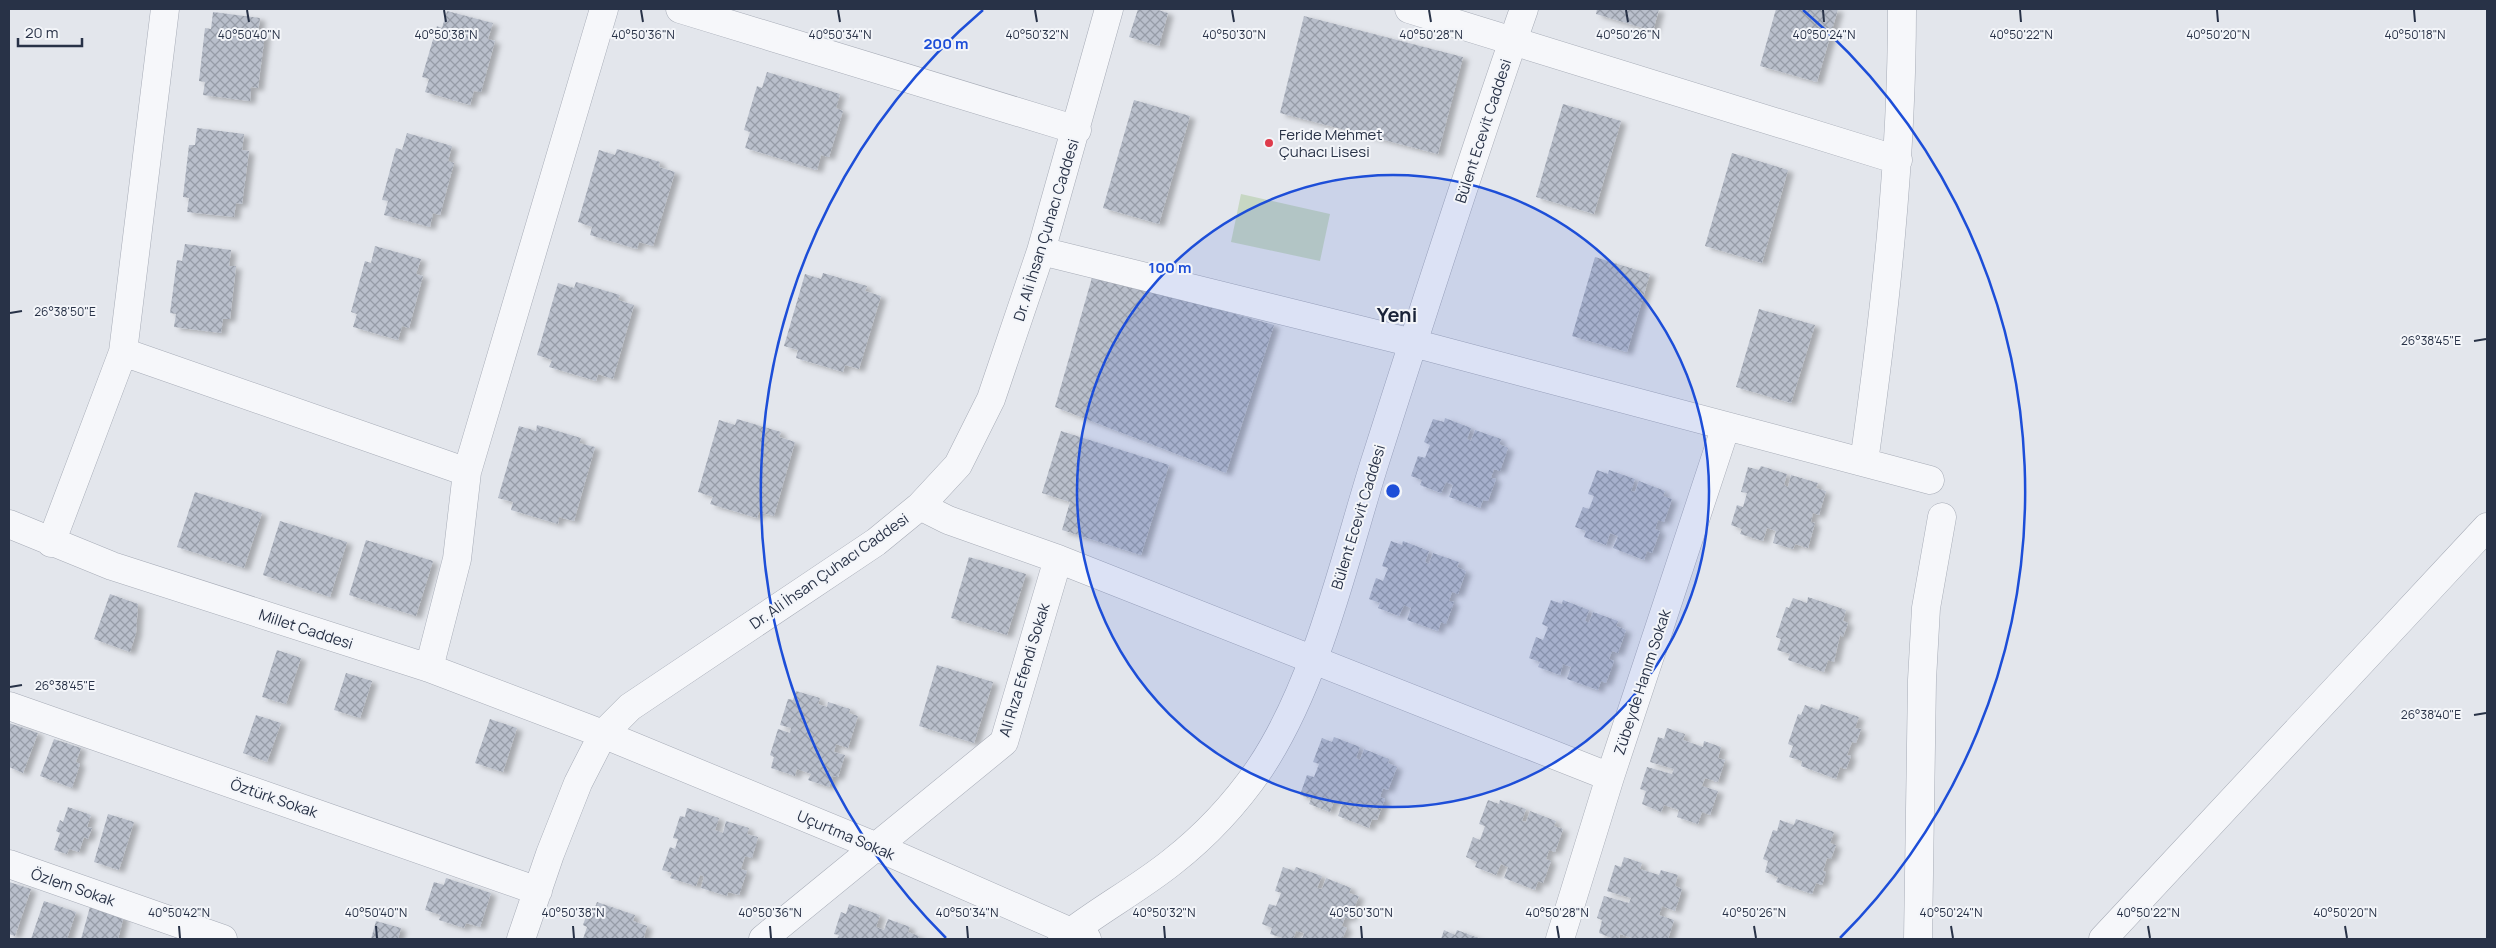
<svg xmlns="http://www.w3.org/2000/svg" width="2496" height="948" font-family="Manrope,sans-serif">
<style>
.garden{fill:#c7d7c3}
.building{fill:url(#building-cross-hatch);filter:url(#shadow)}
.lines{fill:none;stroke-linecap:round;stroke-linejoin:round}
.minor-casing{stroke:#a7acb7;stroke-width:29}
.minor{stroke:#f6f7fa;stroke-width:28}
.ticks{fill:none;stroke:#283247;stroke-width:2}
.ring{fill:none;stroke:#1d4ed8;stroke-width:2.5}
.poi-dot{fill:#de3b4b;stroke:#f3f5f9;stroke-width:2}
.labels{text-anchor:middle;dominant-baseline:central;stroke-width:4;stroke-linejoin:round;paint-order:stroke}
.street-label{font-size:15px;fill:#283247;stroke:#f3f5f9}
.poi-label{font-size:15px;fill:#283247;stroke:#f3f5f9;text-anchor:start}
.district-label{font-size:20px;font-weight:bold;fill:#1a2338;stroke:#f3f5f9}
.ticks-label{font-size:12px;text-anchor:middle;fill:#283247;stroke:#f3f5f9;stroke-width:4;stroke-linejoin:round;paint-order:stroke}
.centre{fill:#1d4ed8;stroke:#f3f5f9;stroke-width:2.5}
.ring-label{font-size:15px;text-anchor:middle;font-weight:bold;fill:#1d4ed8;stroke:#f3f5f9;stroke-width:4;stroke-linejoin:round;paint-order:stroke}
</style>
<defs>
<pattern id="building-cross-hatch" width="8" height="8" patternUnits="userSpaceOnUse" patternTransform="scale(1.25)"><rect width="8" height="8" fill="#b9bfcb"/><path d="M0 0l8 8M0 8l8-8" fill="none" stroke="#969ca7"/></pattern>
<filter id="shadow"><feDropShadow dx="5.5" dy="3" stdDeviation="2.5" flood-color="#0004"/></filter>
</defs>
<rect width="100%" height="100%" fill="#e3e6ec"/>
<path class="garden" d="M1241 194 1330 214 1320 261 1231 242Z"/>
<path class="building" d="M1138 9H1155L1168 13 1159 46 1129 37Z
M1597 9H1659L1653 31 1596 14Z
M1776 9H1838L1817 82 1760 66Z
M447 11 493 23 488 39 495 41 481 92 474 91 470 105 425 92 429 79 422 77 437 26 442 28Z
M213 12 260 18 258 34H265L258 88 251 87 250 101 203 95 205 82 199 81 205 28 211 29Z
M1304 16 1463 57 1438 154 1280 113Z
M767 72 840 94 836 108 843 111 829 157 821 155 817 170 745 148 750 132 744 130 757 86 762 88Z
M1134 100 1190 116 1159 224 1103 208Z
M1563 104 1621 121 1594 214 1536 197Z
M197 128 244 134 242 150 249 151 242 204 236 203 234 217 187 212 189 198 183 197 189 145H195Z
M407 133 452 146 448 161 454 163 440 215 433 213 430 227 384 215 388 201 382 200 396 148 402 150Z
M617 149 660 162 659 167 675 172 653 246 639 242 637 249 590 235 592 227 578 222 599 150 615 155Z
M1732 153 1788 170 1762 263 1705 246Z
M185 244 231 250 229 266H236L230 319H223L221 333 174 327 176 314 170 313 177 260 182 261Z
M375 246 421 259 416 274 423 276 409 328 402 326 398 340 353 327 357 314 351 312 365 261 371 263Z
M1595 257 1650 274 1627 352 1572 336Z
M823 273 867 286 865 291 881 296 859 369 845 365 843 372 796 358 798 350 784 346 805 274 821 279Z
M1093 274 1274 325 1226 473 1055 407Z
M576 282 620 295 618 300 634 305 613 379 598 374 596 381 549 367 552 360 537 355 558 283 574 288Z
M1759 309 1815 325 1791 403 1736 387Z
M1445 418 1471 428 1467 439 1471 441 1475 430 1501 439 1499 444 1508 448 1500 471 1494 469 1491 478 1496 479 1488 501 1483 500 1480 508 1449 497 1453 485 1446 482 1441 493 1420 485 1422 480 1411 476 1418 456 1425 458 1430 445 1424 442 1433 419 1444 422Z
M737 419 781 432 779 437 795 442 774 516 759 512 757 518 710 504 713 497 698 492 719 420 735 425Z
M537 425 581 438 579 443 595 447 574 521 559 517 558 524 511 510 513 502 498 498 519 426 536 431Z
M1061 431 1169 465 1141 555 1062 530 1070 502 1042 493Z
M1761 466 1787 474 1784 485 1788 487 1791 475 1818 483 1816 488 1826 491 1819 515 1813 513 1811 522 1815 523 1808 548 1795 544 1793 549 1773 543 1776 531 1767 528 1763 541 1740 534 1742 529 1731 525 1737 505 1743 507 1747 493 1741 492 1748 467 1759 470Z
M1597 470 1608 474 1609 470 1635 479 1631 491 1635 492 1639 481 1665 491 1663 496 1672 499 1664 522 1658 520 1655 529 1660 531 1652 553 1647 551 1644 560 1613 548 1618 536 1610 533 1606 545 1584 537 1586 531 1575 527 1583 507 1589 509 1594 496 1588 494Z
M195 492 262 513 244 568 177 547Z
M280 521 347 542 330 597 263 575Z
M366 540 433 561 416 616 349 595Z
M1391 541 1402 545 1403 541 1429 551 1425 562 1429 564 1433 553 1459 562 1457 567 1466 571 1458 594 1452 592 1449 601 1454 602 1446 624 1441 622 1438 631 1407 620 1411 608 1404 605 1399 616 1378 608 1380 603 1369 599 1376 578 1383 581 1388 568 1382 566Z
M969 557 1026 574 1007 635 951 618Z
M110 594 138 604 136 633 130 652 94 639Z
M1808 597 1846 610 1843 621 1848 623 1843 637 1840 635 1834 662 1828 660 1824 672 1788 660 1790 654 1777 650 1781 639 1776 637 1786 607 1789 608 1793 598 1807 603Z
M1551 600 1562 604 1563 600 1589 610 1585 621 1589 623 1593 612 1618 621 1616 626 1626 630 1618 653 1612 651 1609 659 1614 661 1606 683 1601 681 1598 690 1567 679 1571 667 1563 664 1560 675 1538 667 1540 662 1529 658 1536 637 1543 640 1548 627 1542 624Z
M277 650 301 658 286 704 262 697Z
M937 665 993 682 974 743 919 726Z
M346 673 372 681 360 718 334 710Z
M796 691 820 698 818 704 827 707 828 702 850 709 849 713 858 716 848 748 836 744 834 752 845 755 838 777 833 776 829 787 808 780 811 774 797 769 795 776 771 768 774 757 770 755 778 729 790 733 791 728 780 725 788 699 793 700Z
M1821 704 1859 717 1855 728 1861 729 1856 743 1852 742 1847 755 1851 756 1846 769 1840 767 1836 779 1801 766 1802 761 1789 757 1793 746 1788 744 1798 714 1801 715 1805 705 1819 710Z
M256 715 281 723 267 762 243 753Z
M490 719 517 728 503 772 475 763Z
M9 723 38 733 23 773 9 767Z
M1667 728 1685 734 1683 740 1703 747 1704 741 1721 747 1718 758 1725 760 1718 782 1705 778 1702 786 1718 791 1710 815 1702 812 1698 824 1677 817 1679 810 1664 805 1661 812 1642 804 1646 791 1640 789 1647 767 1672 774 1674 769 1650 762 1658 737 1664 739Z
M1334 737 1360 747 1356 758 1360 760 1364 749 1389 759 1388 763 1397 767 1388 790 1383 788 1380 797 1385 799 1377 820 1372 819 1369 828 1338 816 1342 804 1334 801 1330 812 1309 804 1311 799 1300 795 1307 775 1314 777 1319 764 1313 762 1322 738 1332 742Z
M54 739 81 748 76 762 80 764 72 788 40 776Z
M1488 800 1499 804 1500 800 1526 809 1522 821 1526 822 1530 811 1556 821 1554 826 1563 829 1555 852 1549 850 1546 859 1551 861 1543 883 1538 881 1535 890 1504 878 1508 867 1501 864 1496 875 1475 867 1477 862 1466 857 1473 837 1480 840 1485 826 1479 824Z
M68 807 91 815 87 827 92 828 88 839 84 837 79 852 69 849 67 854 54 850 60 833 56 831 60 820 63 822Z
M687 808 719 818 715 830 723 833 726 821 749 828 747 834 758 837 752 858 745 856 741 869 747 871 739 895 728 892 727 896 701 888 704 876 700 875 696 886 670 878 672 873 662 870 670 847 675 849 678 839 673 838 680 816 685 817Z
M108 814 134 822 119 870 94 862Z
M1796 819 1834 832 1830 843 1836 845 1831 859 1827 858 1823 871 1826 872 1822 885 1816 883 1812 894 1776 882 1778 877 1765 872 1768 861 1763 859 1773 830 1777 831 1780 820 1794 825Z
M1624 857 1642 863 1640 869 1659 875 1661 870 1678 875 1675 886 1682 889 1675 911 1662 906 1659 915 1674 920 1668 939H1635L1620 934 1619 939H1614L1599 933 1602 920 1597 918 1604 896 1629 903 1631 898 1607 891 1615 865 1621 867Z
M1283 867 1294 871 1296 867 1322 876 1317 888 1322 889 1326 878 1351 888 1349 893 1359 896 1350 919 1345 917 1342 926 1347 928 1342 939H1302L1304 933 1296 931 1293 939H1286L1270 934 1272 928 1262 924 1269 904 1276 906 1281 893 1275 891Z
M446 878 491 893 480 927 466 923 464 928 439 920 441 915 425 910 434 882 444 885Z
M9 882 31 889 15 936 9 934Z
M44 901 76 912 67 939H31Z
M597 902 635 915 633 921 647 926 644 937 646 939H583L587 927 583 925 588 911 593 913Z
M849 904 880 915 876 927 884 930 888 919 910 927 908 932 919 936 918 939H837L839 935 834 934 841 912 846 914Z
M90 907 124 916 118 939H81Z
M376 921 401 928 398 939H371Z
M1444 930 1455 935 1457 930 1481 939H1441Z"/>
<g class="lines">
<g class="minor-casing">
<path id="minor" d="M680 9 1077 130
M1409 9 1898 160
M1041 251 1413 343 1930 480
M123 352 467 472
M1864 462C1885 312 1902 161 1902 9
M920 506 948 520 1058 559 1610 777
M9 524 112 566 429 668 603 734 877 847 1087 939
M51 543 123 352 165 9
M429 668 457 559 467 472 604 9
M9 706 538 891
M9 864 223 939
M521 939 550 854 578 783 603 734 630 707 876 542 920 506 958 465 991 399 1041 251 1109 9
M763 939 1004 742 1058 559
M1062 939C1097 911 1137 890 1172 862 1205 836 1236 803 1260 768 1316 684 1343 565 1373 468 1422 314 1471 161 1524 9
M1560 939 1610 777 1726 426
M1918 939 1922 680 1926 608 1942 517
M2103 939 2487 527"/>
</g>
<use href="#minor" class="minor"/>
</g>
<path class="ticks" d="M247 10 249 22M444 10 446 22M641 10 643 22M838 10 840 22M1035 10 1037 22M1232 10 1234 22M1429 10 1431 22M1626 10 1628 22M1823 10 1824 22M2020 10 2021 22M2217 10 2218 22M2414 10 2415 22M10 313 22 311M2474 341 2486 339M10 687 22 685M2474 715 2486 713M179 926 180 938M376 926 377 938M573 926 574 938M770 926 771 938M967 926 968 938M1164 926 1165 938M1361 926 1362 938M1557 926 1559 938M1754 926 1756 938M1951 926 1953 938M2148 926 2150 938M2345 926 2347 938"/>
<circle cx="1393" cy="491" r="316" fill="#1d4ed8" fill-opacity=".12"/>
<g class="ring">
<circle cx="1393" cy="491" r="316"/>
<path d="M946 938A632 632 0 0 1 983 10M1803 10A632 632 0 0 1 1840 938"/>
</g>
<circle class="poi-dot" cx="1269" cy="143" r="5"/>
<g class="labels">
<g class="street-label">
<text transform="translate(1483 131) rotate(-72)">Bülent Ecevit Caddesi</text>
<text transform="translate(1046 230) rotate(-73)">Dr. Ali İhsan Çuhacı Caddesi</text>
<text transform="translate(1358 517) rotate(-73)">Bülent Ecevit Caddesi</text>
<text transform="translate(829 571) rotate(-35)">Dr. Ali İhsan Çuhacı Caddesi</text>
<text transform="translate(306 629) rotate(18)">Millet Caddesi</text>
<text transform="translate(1024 670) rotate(-73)">Ali Rıza Efendi Sokak</text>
<text transform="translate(1642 682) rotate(-72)">Zübeyde Hanım Sokak</text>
<text transform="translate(274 798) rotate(19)">Öztürk Sokak</text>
<text transform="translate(846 835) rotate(23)">Uçurtma Sokak</text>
<text transform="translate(73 887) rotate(19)">Özlem Sokak</text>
</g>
<g class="poi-label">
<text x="1279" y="134">Feride Mehmet<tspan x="1279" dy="17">Çuhacı Lisesi</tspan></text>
</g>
<g class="district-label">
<text x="1397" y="314">Yeni</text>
</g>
</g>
<g class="ticks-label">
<text x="249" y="39">40°50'40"N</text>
<text x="446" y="39">40°50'38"N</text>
<text x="643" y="39">40°50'36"N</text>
<text x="840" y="39">40°50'34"N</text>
<text x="1037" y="39">40°50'32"N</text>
<text x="1234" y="39">40°50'30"N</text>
<text x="1431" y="39">40°50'28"N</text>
<text x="1628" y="39">40°50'26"N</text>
<text x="1824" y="39">40°50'24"N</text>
<text x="2021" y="39">40°50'22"N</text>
<text x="2218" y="39">40°50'20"N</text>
<text x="2415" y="39">40°50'18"N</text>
<text x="65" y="316">26°38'50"E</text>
<text x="2431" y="345">26°38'45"E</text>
<text x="65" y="690">26°38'45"E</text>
<text x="2431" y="719">26°38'40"E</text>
<text x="179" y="917">40°50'42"N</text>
<text x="376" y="917">40°50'40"N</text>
<text x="573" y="917">40°50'38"N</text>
<text x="770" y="917">40°50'36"N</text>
<text x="967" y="917">40°50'34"N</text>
<text x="1164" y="917">40°50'32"N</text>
<text x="1361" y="917">40°50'30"N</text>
<text x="1557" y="917">40°50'28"N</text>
<text x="1754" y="917">40°50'26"N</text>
<text x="1951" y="917">40°50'24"N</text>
<text x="2148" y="917">40°50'22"N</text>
<text x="2345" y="917">40°50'20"N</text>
</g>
<circle cx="1393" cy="491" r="8" class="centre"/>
<g class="ring-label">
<text x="946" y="49">200 m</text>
<text x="1170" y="273">100 m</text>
</g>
<rect width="2496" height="948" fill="none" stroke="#283247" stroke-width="20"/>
<path d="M18 38v8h64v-8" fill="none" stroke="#283247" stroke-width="2.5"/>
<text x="25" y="38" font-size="15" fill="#283247" stroke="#f3f5f9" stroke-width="4" paint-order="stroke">20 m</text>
</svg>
